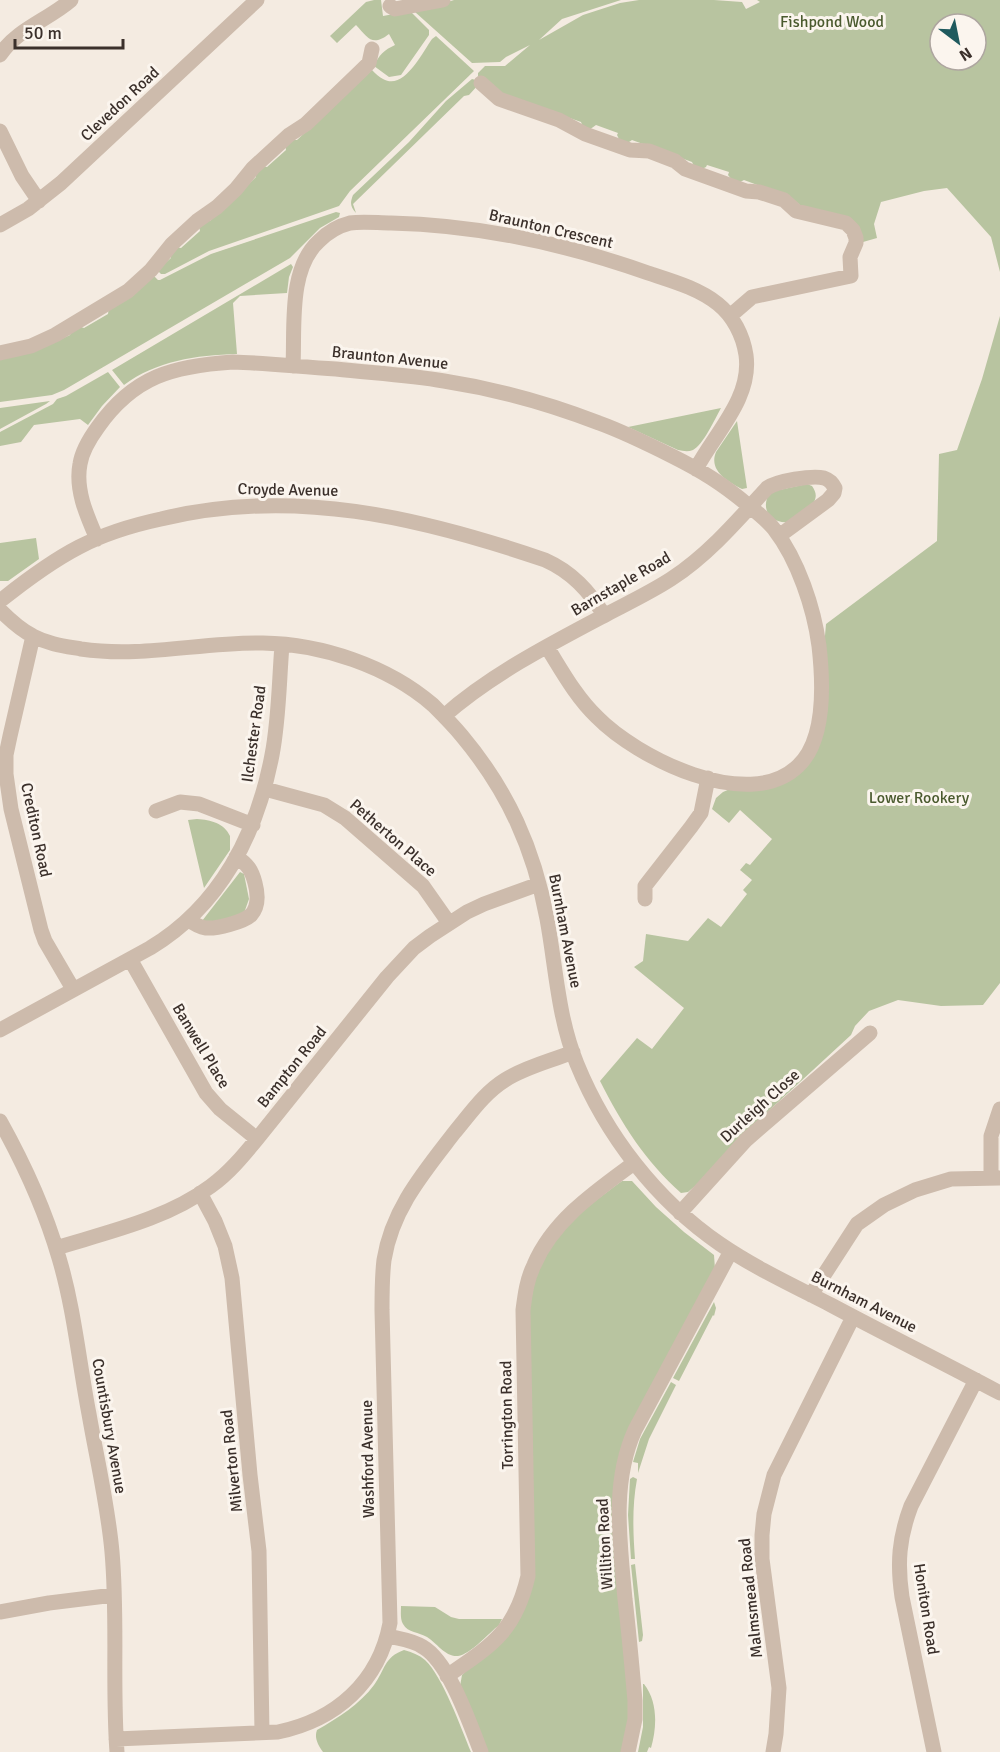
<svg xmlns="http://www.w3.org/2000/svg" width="1000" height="1752" font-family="Signika,sans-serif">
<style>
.green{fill:#b8c4a0;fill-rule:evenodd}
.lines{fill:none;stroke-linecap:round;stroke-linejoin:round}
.minor{stroke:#cdbbac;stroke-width:15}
.labels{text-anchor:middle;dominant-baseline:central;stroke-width:6;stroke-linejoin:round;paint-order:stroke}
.park-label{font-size:16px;fill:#4a5a2e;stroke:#fbf5ee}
.street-label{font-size:16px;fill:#3b302b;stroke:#fbf5ee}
</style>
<rect width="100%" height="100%" fill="#f4ebe1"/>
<path class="green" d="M374 0H381L383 16 410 11 429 30V35L401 75 389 77 374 66C379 55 384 50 395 45L389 34C372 47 368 38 356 25L337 43 330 36 366 2Z
M454 0H621L562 19 539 40 583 15 620 3 639 0H714L742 2 746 9 760 2 757 0H1000V272L991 237 947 188 924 191 881 202 874 224 877 238 863 242 861 234 802 207 792 198 744 180 738 183 732 180 728 175 729 172 707 165 706 167 700 170 695 168 692 162 632 140 626 144 620 141 617 135 618 133 596 125 589 130 583 127 581 122 502 94 478 76V73L485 66H505L530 45 506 57 500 62 472 63 415 12ZM940 24H976V60H940Z
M436 36 474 71 350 191 339 206 209 251 165 274H161L157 270 171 258V252L176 247 181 248 200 231 199 226 205 220 210 221 256 177V171L261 166 267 167 286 150 285 144 291 140H297L372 70C375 73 379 77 383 79 404 91 422 53 432 39Z
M472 79 476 80 479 84 469 95 464 96 353 204 356 213C350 206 350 203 353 195L409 142 446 101Z
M336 212 340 213 339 217 320 228 290 258 64 390 52 395 0 402V358L44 347 70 335 72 330 78 326 84 328 108 314 109 307 153 275 158 280H160L211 254Z
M291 264 293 267 289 277 287 293 240 296 233 303 237 354C196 355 156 361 124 385L112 370Z
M1000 316V983L983 1005 941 1006 898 1000 869 1011 855 1026 851 1035 762 1117 695 1186 688 1192 681 1193C646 1162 621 1123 600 1081L637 1038 652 1049 684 1008 634 967 643 961 646 934 688 941 708 918 721 927 747 894 743 890 752 880 740 870 746 863 750 865 772 839 740 810 729 823 712 809 716 798 723 792 730 789H748L815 752 826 624 937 541 939 454 957 450 982 379Z
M108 372 120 387 102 406 88 425 80 419 34 425 21 442 0 446V432L53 404 57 399 66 396Z
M50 401 46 404 0 429V408Z
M721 408C715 419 703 445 693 450 688 452 683 451 678 450L628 427Z
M737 421 747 488 742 489C729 482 708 471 716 452Z
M807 484 812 486C816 492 817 496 814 502L789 522C769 524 760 508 770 492Z
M36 538 39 559 8 581H0V543Z
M197 819C211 820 224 823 230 836V850L204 888 188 820Z
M240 872 244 874 249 899 244 913 209 924 202 921Z
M622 1181H632L656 1207 684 1232 714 1255 715 1269 620 1455 630 1716 623 1752H486L460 1686 462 1675 521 1617 528 1322C530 1307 532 1291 536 1276 548 1233 588 1206 622 1181Z
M714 1302 716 1308 714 1316 713 1315 679 1381 673 1378Z
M671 1382 676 1385 649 1439 638 1473V1463L633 1462 640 1439Z
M633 1477 637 1479C632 1506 633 1532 635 1559H631L628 1515 630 1479Z
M635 1564 643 1635 642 1641 639 1642 631 1565Z
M401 1606 435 1607 451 1617 459 1619H502L499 1625C489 1633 471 1654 458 1656 445 1657 437 1643 427 1637 419 1632 408 1633 403 1624 400 1619 401 1612 401 1606Z
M404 1650C412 1652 419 1655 425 1660 443 1677 461 1728 471 1752H323C318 1745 314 1738 317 1730 338 1718 360 1704 374 1685 385 1670 384 1657 404 1650Z
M643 1684H644C658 1702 657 1727 651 1748L649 1747 647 1752H638L643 1727Z"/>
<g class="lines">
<path class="minor" d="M390 6 395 9 443 0
M0 55C17 29 48 20 71 0
M481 83 499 99 559 120 585 134 630 150 649 151 675 161 685 169 746 191 759 192 784 200 796 211 846 223 853 230 856 238V243L850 257 851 276 752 297 730 316
M0 131 22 176 39 201
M0 225 28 209 61 183 257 0
M0 353 31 346 55 335 128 291 151 270 172 244 197 221 217 207 236 189 253 168 289 135 306 124 361 71 369 63 372 49
M293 366C295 327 288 269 319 241 327 233 338 226 350 223 363 221 378 223 391 223 478 225 566 244 648 273 672 281 698 288 718 304 733 316 743 335 746 355 752 398 715 433 696 469
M97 539C87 516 75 490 80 464 82 451 90 438 98 427 134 376 173 366 233 362 267 363 301 367 336 369 372 373 408 375 444 381 496 389 550 404 599 423 624 432 648 444 672 456 702 471 723 484 749 506 758 513 767 520 774 529 798 560 814 608 819 646 823 681 826 740 798 766 748 814 636 757 597 717 576 697 562 671 547 647
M0 601C25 581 50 562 79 547 104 534 133 525 161 519 293 487 419 517 545 560 572 572 589 591 604 615
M0 610C10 620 21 630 33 636 48 644 64 646 81 649 143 658 201 642 263 643 322 644 388 666 433 705 443 715 453 725 462 736 508 791 534 849 547 919 556 968 558 1018 577 1064 606 1135 656 1200 720 1244 755 1268 794 1286 831 1305 887 1335 944 1363 1000 1393
M33 636 10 736 6 755V774L11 809 41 930 45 941 73 989
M444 716C490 675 552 643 607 614 628 603 651 592 671 579 708 555 738 520 767 488 777 481 812 475 824 478 830 480 832 483 835 488L834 493 828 500 779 536
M265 789 324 805 345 818 423 886 449 923
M156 811 180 802 199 804 253 825
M645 899V886L691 827 701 813 708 778
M189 920C194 924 199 927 206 928 217 929 243 922 251 915 259 906 258 894 255 883 252 871 248 864 236 857
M130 959 206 1093 220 1109 257 1139
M0 1030 150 948C220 906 257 834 272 755 279 719 279 682 282 645
M0 1121C24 1164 45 1210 59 1258 74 1308 79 1362 89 1414 97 1460 108 1506 112 1552 118 1619 112 1686 117 1752
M991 1177V1136L1000 1109
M200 1193 215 1221 225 1246 232 1278 250 1475 259 1551 262 1733
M680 1213 746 1140 870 1033
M56 1248C108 1232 167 1219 211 1186 229 1173 243 1156 257 1139L387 977 414 948 430 936 467 912 484 904 539 884
M811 1295 857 1224 884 1205 915 1190 951 1179 1000 1178
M0 1612 49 1603 114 1595
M388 1636C400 1639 413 1640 423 1647 449 1662 470 1724 481 1752
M447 1676C492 1645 515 1632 528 1576L523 1310C525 1294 527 1279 534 1265 553 1220 596 1191 634 1163
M116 1739 278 1732C336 1720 379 1682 390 1623L382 1310C382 1293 382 1276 384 1260 392 1209 424 1172 454 1133 470 1114 484 1093 505 1080 525 1067 551 1061 573 1052
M628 1752 635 1719V1701C632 1667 629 1633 625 1599 620 1543 611 1483 635 1430L731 1251
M773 1752 776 1734 779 1688 762 1559V1535L764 1514 774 1475 853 1317
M934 1752 902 1597C897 1563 899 1538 911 1506L976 1380"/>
</g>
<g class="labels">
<g class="park-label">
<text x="832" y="22">Fishpond Wood</text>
<text x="919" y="798">Lower Rookery</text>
</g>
<g class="street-label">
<text transform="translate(120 104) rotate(-43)">Clevedon Road</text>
<text transform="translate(551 229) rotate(13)">Braunton Crescent</text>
<text transform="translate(390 358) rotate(6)">Braunton Avenue</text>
<text transform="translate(288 490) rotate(1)">Croyde Avenue</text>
<text transform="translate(621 584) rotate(-30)">Barnstaple Road</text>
<text transform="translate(254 734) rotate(-82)">Ilchester Road</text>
<text transform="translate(36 830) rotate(78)">Crediton Road</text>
<text transform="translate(393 838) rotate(41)">Petherton Place</text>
<text transform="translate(565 931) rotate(79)">Burnham Avenue</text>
<text transform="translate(201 1046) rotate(59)">Banwell Place</text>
<text transform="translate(292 1067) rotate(-51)">Bampton Road</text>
<text transform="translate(760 1106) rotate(-42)">Durleigh Close</text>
<text transform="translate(864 1302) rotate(27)">Burnham Avenue</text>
<text transform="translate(507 1415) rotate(-91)">Torrington Road</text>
<text transform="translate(109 1426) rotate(80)">Countisbury Avenue</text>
<text transform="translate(368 1459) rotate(-91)">Washford Avenue</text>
<text transform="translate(232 1461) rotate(-96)">Milverton Road</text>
<text transform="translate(605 1544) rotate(-93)">Williton Road</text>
<text transform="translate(751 1598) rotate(-96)">Malmsmead Road</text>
<text transform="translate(926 1609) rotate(81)">Honiton Road</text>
</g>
</g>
<g transform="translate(958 42) rotate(148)"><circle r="28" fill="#fbf5ee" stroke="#aea6a0" stroke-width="1.5"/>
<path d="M0-4.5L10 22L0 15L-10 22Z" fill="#1f5a5e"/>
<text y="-9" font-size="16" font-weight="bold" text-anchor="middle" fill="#3b302b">N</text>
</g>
<path d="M15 39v9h108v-9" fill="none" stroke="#3b302b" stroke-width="3"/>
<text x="24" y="39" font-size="18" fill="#3b302b" stroke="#fbf5ee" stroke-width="4.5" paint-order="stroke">50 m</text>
</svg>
